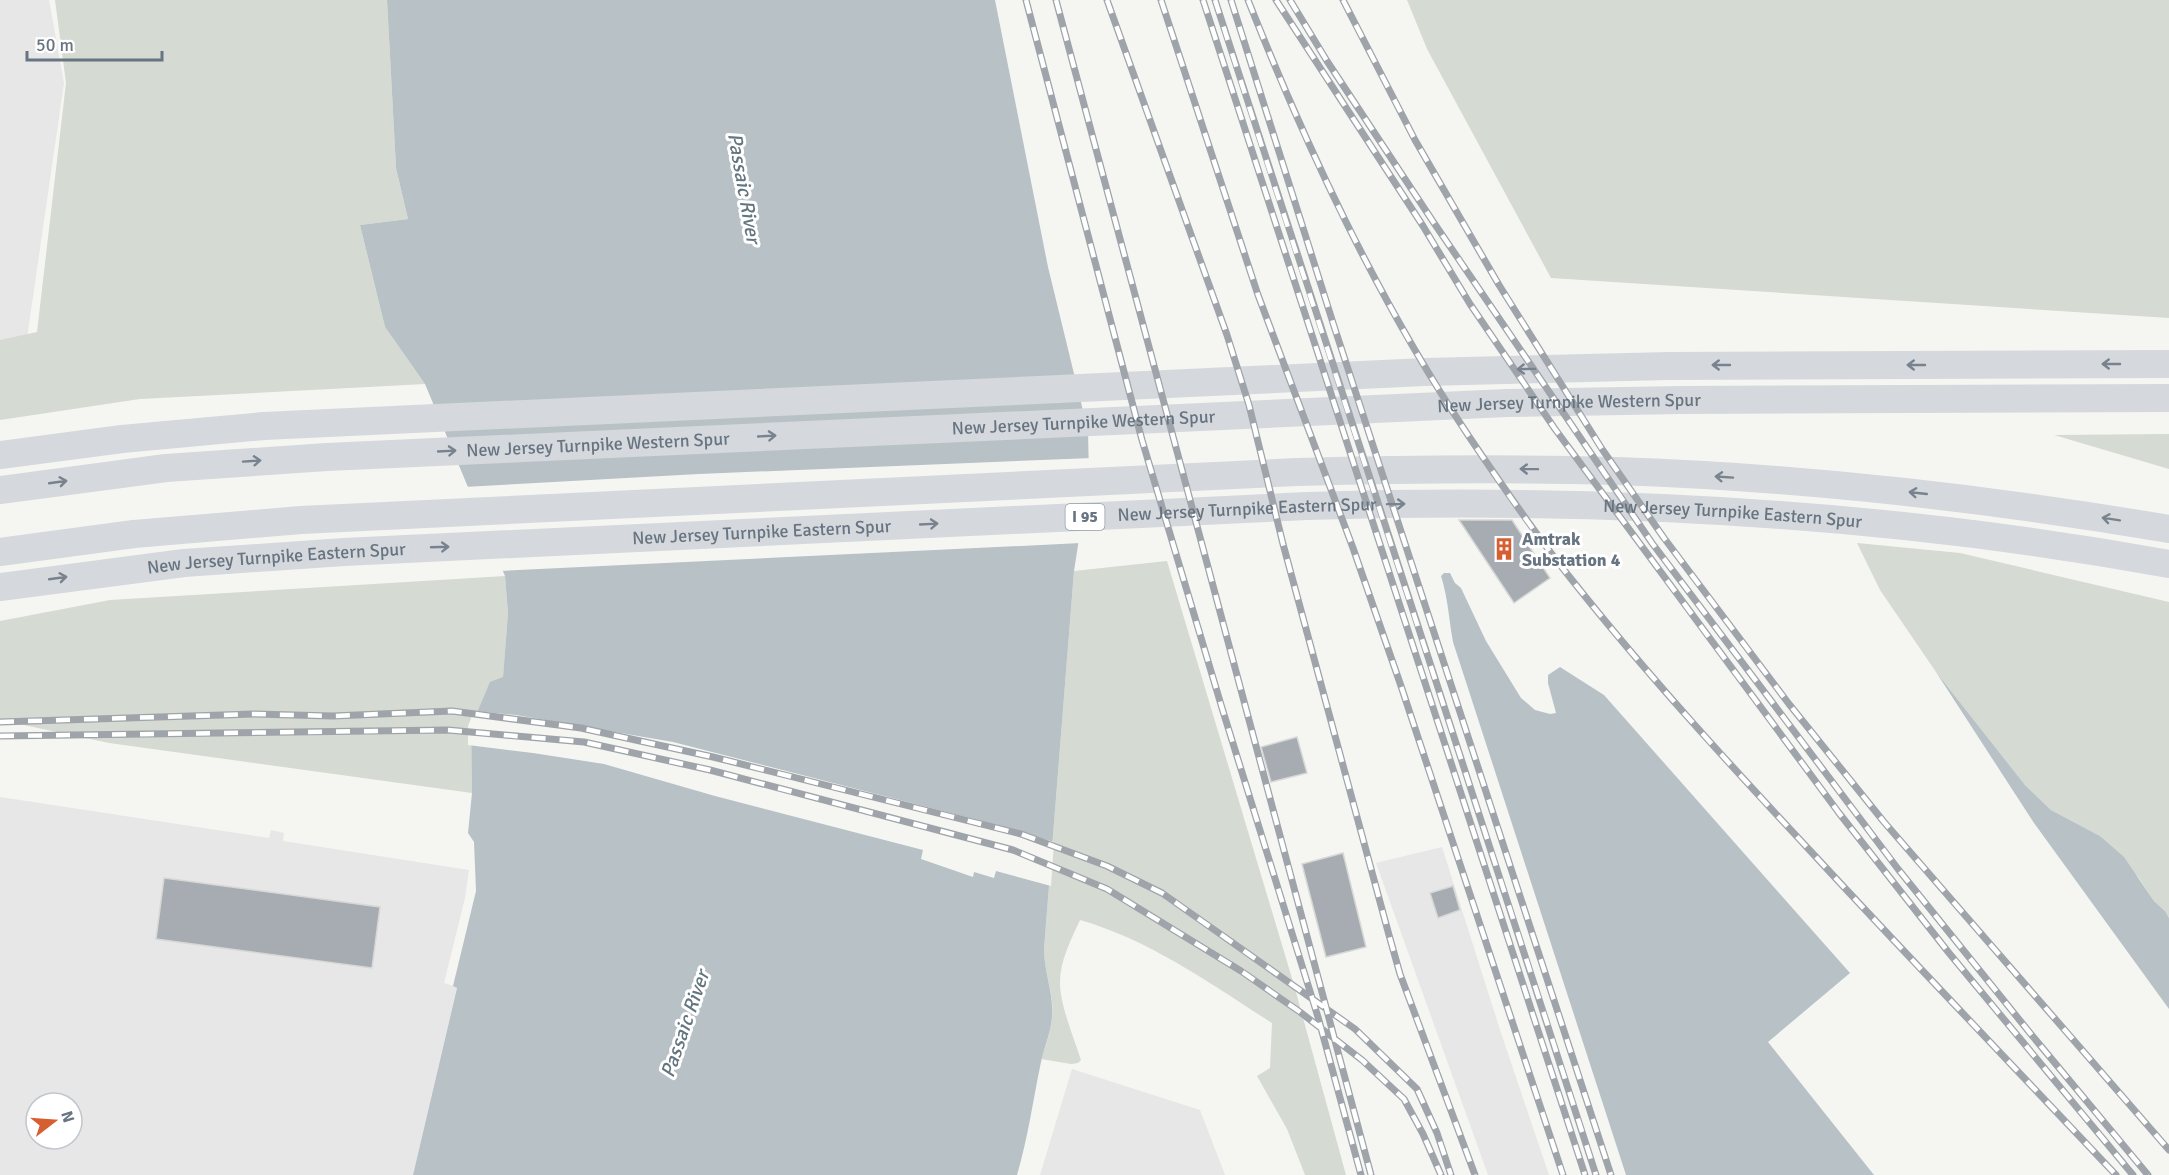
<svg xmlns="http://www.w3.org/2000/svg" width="2169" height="1175" font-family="Signika,sans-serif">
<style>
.built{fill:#e6e7e6;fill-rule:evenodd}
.green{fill:#d5dad2}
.water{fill:#b8c1c6}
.pier{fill:#f5f6f2}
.building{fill:#a6acb2;stroke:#d7d7d5;stroke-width:1.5}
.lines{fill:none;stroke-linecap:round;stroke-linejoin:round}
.highway{stroke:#d5d8dc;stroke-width:28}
.rail-casing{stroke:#9fa4aa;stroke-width:7}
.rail{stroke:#fff;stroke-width:4.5;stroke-dasharray:14;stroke-linecap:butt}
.oneway{stroke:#78838f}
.labels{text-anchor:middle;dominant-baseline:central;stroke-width:6;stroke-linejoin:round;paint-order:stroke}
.shield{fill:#fff;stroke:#959ea7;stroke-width:1.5}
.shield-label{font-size:16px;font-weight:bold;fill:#677481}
.street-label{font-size:18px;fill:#677481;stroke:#fff}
.poi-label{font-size:18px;font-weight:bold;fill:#677481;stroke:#fff;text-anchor:start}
.water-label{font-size:20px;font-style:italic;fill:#63757e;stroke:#fff}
</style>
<rect width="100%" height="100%" fill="#f5f6f2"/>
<path class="built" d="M0 0H49L64 83 27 338 0 344Z
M0 797 269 838 271 830 284 833 283 841 469 870 465 898 444 983 457 987 413 1175H0ZM36 1103H72V1139H36Z
M1442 847 1501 1033 1549 1175H1488L1376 863Z
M1072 1069 1200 1110 1225 1175H1040Z"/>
<path class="green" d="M55 0H387L396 168 408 219 360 225 385 327 425 384 140 399 0 420V340L37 332 66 83Z
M1407 0H2169V318L1551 278 1427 49Z
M2169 434V469L2054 435Z
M1857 543 1960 553 2169 602V918L2165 911 2154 901 2139 878 2100 836 2051 810 2025 785 1936 672 1880 590Z
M1167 561 1294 985 1346 1175H1305L1287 1129 1257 1076 1270 1068 1272 1023C1211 984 1150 940 1080 920 1071 940 1060 960 1060 983 1060 1005 1074 1038 1081 1060L1078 1063 1071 1064 1041 1059C1048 1040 1054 1022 1052 1002 1050 983 1044 967 1044 949L1074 571Z
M505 576 508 613 503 678 471 727 472 793 109 743 0 720V621L110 600Z"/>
<path class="water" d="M387 0H995L1048 267 1088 431 1089 475 1074 571 1044 949C1044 972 1054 994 1052 1017 1051 1033 1044 1047 1041 1062 1033 1100 1028 1138 1017 1175H413L457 988 453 986 476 891 474 842 468 833 472 793 471 727 490 682 503 677 508 613 505 576 425 384 385 327 360 225 408 219 396 168Z
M1444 573H1450L1455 583 1461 588 1486 641 1521 698 1535 710 1550 714 1556 713 1548 683V675L1560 667 1604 695 1850 973 1768 1042 1874 1175H1626L1453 642C1449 620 1448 598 1441 576Z
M1936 672 2025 785 2051 810 2100 836 2124 857 2154 901 2165 911 2169 918V1009L2034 823Z"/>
<path class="pier" d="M1092 458V476L1081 543 499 571 464 487 699 474Z
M474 711 516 715 673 742 974 819 1054 842 1051 886 996 871 994 878 974 872 973 877 921 859 923 850 715 796 604 764 533 753 468 745V726Z"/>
<path class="building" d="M1459 520H1512L1550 578 1514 603Z
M1297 737 1307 773 1271 782 1261 747Z
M1343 853 1366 947 1326 957 1302 864Z
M164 878 380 907 372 968 156 939Z
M1453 886 1460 910 1438 918 1430 893Z"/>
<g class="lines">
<g class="highway">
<path d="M0 455 122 439 264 426 1425 372 1669 366 2169 364"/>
<path id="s1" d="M0 490 166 468 327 457 1507 403 1681 400 2169 398"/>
<path d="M0 552 134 534 301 520 1297 472C1403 469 1509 468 1615 471 1800 477 1986 498 2169 529"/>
<path id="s2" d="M0 587 184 563 344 552 1307 506C1595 497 1885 512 2169 564"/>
</g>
<g class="rail-casing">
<path id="rail" d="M1026 0 1142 440 1222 708 1318 1017 1361 1175
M1056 0 1371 1175
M1107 0 1227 335 1249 405 1283 544 1389 935 1400 974 1475 1175
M1161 0 1258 295 1353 548 1401 686 1563 1175
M1203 0 1585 1175
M1215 0C1340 392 1470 783 1596 1175
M1231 0 1334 326 1611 1175
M1248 0C1308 151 1378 300 1468 435 1501 484 1535 534 1572 580 1648 676 1732 767 1816 857 1915 964 2016 1069 2116 1175
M1276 0 1423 226 1470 304 1555 429 1839 813 1949 953 2133 1175
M1290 0 1327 61 1432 220 1652 543 1898 869 2030 1033 2148 1175
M1343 0 1415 140 1499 285 1602 449 1664 538 1789 704 1884 822 2169 1150
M0 722 254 714 333 716 452 711 581 728 713 757 1021 834 1107 866 1162 893 1355 1029 1417 1089 1437 1133 1451 1175
M0 736 448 730 584 742 710 770 1013 850 1107 889 1241 971 1300 1012 1362 1060 1404 1099 1423 1134 1441 1175"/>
</g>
<use href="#rail" class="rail"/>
</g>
<defs><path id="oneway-shaft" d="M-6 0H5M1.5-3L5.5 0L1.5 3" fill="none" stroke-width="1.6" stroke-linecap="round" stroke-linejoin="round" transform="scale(1.5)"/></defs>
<g class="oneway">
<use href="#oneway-shaft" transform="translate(2111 364) rotate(180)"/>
<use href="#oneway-shaft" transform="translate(1721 365) rotate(180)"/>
<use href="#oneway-shaft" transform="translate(1916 365) rotate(180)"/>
<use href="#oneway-shaft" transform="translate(1526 369) rotate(179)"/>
<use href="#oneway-shaft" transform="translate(767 436) rotate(-3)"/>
<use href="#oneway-shaft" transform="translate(447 451) rotate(-3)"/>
<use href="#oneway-shaft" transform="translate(252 461) rotate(-4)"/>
<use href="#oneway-shaft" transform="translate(1529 469) rotate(-179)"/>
<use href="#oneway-shaft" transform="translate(1724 477) rotate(-176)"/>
<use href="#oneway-shaft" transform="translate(58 482) rotate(-8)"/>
<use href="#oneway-shaft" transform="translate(1918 493) rotate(-174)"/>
<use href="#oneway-shaft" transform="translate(1396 504) rotate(-1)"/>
<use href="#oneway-shaft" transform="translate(2111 519) rotate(-171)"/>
<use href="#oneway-shaft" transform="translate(929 524) rotate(-3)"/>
<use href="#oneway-shaft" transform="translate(440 547) rotate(-2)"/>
<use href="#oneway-shaft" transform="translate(58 578) rotate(-8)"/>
</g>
<defs>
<g id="building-bare" transform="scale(1.8)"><path d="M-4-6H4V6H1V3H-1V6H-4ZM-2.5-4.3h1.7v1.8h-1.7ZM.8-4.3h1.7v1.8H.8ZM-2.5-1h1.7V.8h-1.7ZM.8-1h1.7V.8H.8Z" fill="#d65e31" stroke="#fff" stroke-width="2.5" paint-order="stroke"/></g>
</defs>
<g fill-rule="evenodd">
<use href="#building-bare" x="1504" y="549"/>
</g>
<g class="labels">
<rect class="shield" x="1065.5" y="504" width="39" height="26" rx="4.5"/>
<g class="shield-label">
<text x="1085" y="517">I 95</text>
</g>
<g class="street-label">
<text stroke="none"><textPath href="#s1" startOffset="1572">New Jersey Turnpike Western Spur</textPath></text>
<text stroke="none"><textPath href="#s1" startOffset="1086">New Jersey Turnpike Western Spur</textPath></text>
<text stroke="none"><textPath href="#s1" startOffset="600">New Jersey Turnpike Western Spur</textPath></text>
<text stroke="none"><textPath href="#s2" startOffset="1250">New Jersey Turnpike Eastern Spur</textPath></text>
<text stroke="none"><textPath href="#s2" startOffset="1736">New Jersey Turnpike Eastern Spur</textPath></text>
<text stroke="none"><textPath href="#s2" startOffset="764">New Jersey Turnpike Eastern Spur</textPath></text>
<text stroke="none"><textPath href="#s2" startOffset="278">New Jersey Turnpike Eastern Spur</textPath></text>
</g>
<g class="poi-label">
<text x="1522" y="539">Amtrak<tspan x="1522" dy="21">Substation 4</tspan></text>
</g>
<g class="water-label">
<text transform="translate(744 188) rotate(80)">Passaic River</text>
<text transform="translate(685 1024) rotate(-71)">Passaic River</text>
</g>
</g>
<g transform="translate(54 1121) rotate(73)"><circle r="28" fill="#ffffff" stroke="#c2c7cd" stroke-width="1.5"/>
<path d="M0-4.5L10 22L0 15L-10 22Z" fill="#d65e31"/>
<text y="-9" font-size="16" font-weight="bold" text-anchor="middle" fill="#677481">N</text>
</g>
<path d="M27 51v9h135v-9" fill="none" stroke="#677481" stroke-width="3"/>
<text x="36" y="51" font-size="18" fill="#677481" stroke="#ffffff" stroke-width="4.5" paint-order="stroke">50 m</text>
</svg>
